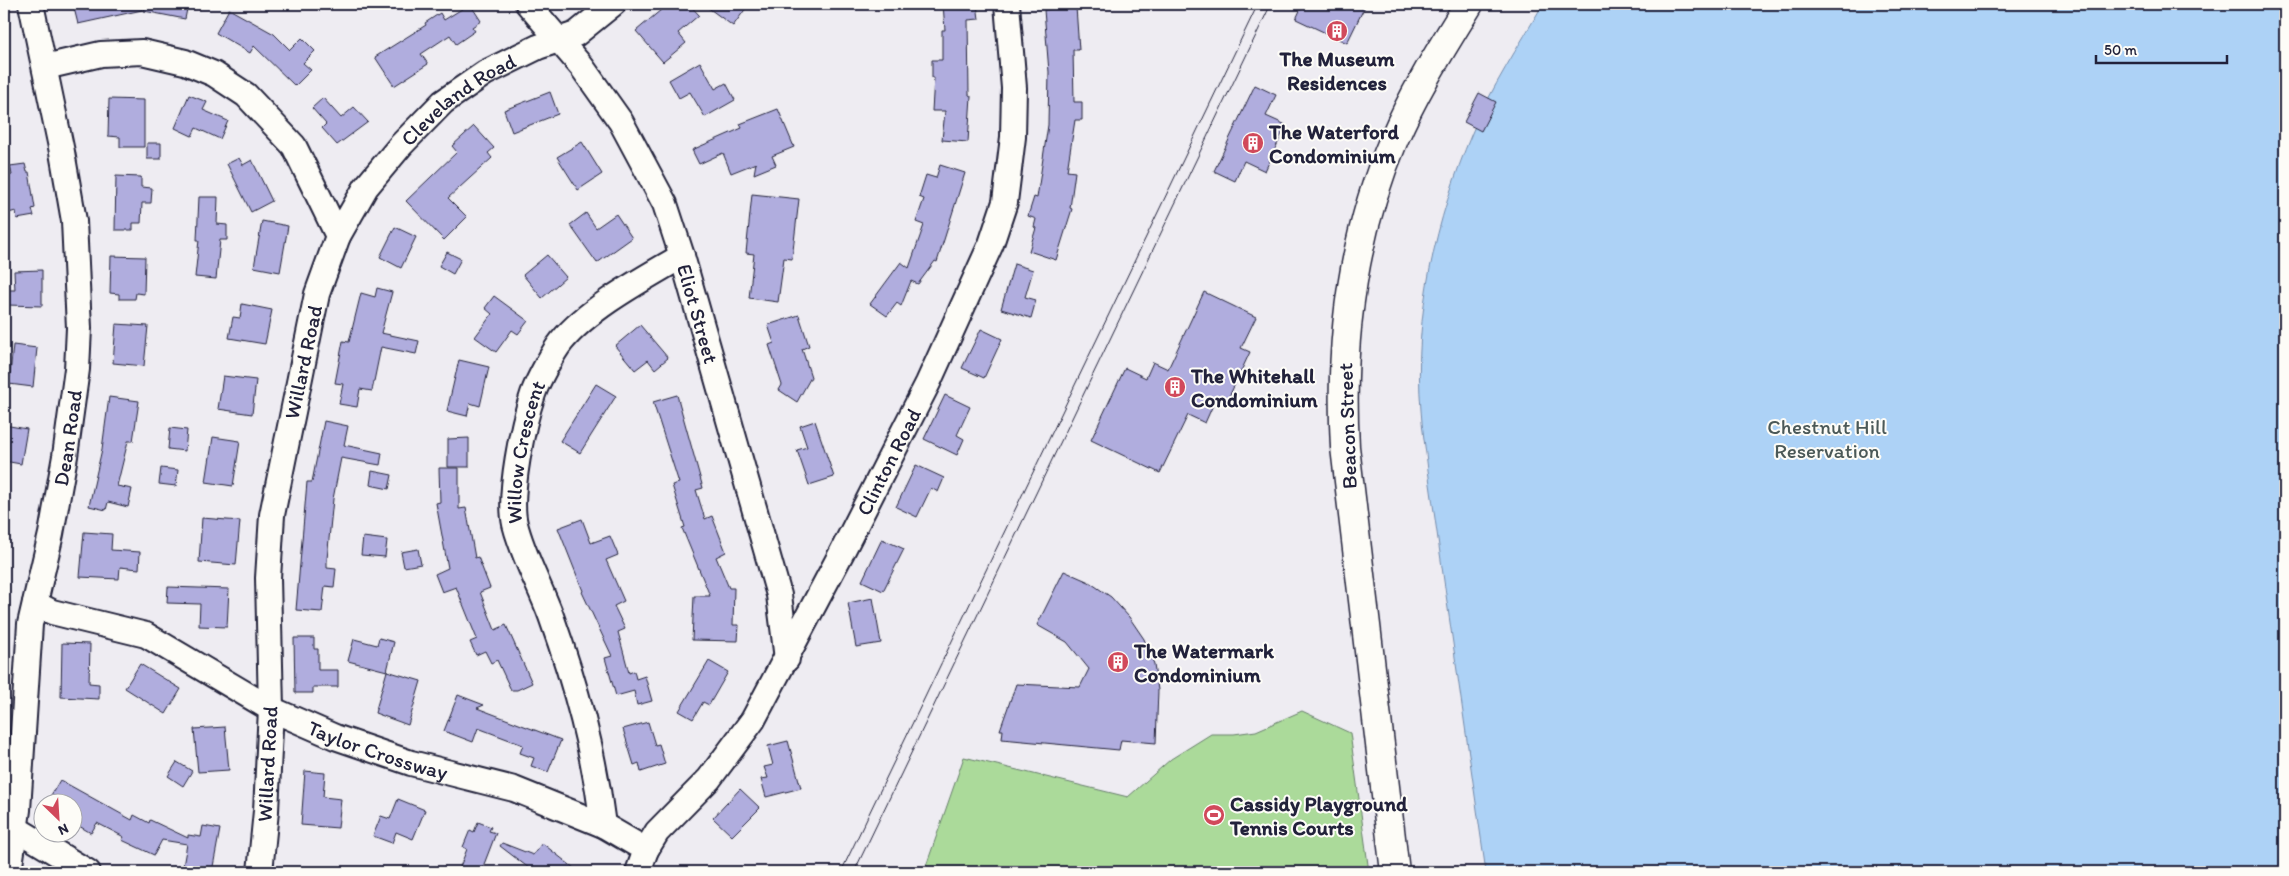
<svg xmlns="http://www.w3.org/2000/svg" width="2289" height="876" font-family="Itim,sans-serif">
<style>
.green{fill:#abda9a;stroke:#667e6a}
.water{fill:#add2f6;stroke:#758cab}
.building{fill:#b0adde;stroke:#22223b}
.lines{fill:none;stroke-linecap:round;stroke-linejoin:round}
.minor-casing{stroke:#22223b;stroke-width:28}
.major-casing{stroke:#22223b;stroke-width:31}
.minor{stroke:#fdfcf7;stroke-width:24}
.major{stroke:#fdfcf7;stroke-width:28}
.tram{stroke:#22223b;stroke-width:1}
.labels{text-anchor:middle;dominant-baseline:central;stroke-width:4;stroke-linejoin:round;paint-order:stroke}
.poi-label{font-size:21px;font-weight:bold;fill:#22223b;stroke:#fdfcf7;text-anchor:start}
.street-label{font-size:21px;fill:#22223b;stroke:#fdfcf7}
.park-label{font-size:21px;fill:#4b5958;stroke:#fdfcf7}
</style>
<rect width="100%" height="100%" fill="#eeecf2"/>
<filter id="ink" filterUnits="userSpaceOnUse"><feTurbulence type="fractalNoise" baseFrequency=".02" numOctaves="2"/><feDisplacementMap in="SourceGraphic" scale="10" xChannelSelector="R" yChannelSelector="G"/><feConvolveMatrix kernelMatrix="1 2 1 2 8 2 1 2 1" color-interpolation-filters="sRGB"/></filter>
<g filter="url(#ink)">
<path class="green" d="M1302 711 1350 733 1369 872H924L964 757 1128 797 1171 759 1211 734H1234L1256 731Z"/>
<path class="water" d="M1543 4H2285V872H1486L1428 470C1426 450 1422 430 1421 410 1413 316 1436 219 1472 133 1491 88 1519 46 1543 4Z"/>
<path class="building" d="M73 4H142V10L78 24Z
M145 4H188L185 19 144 11Z
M470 4 481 21 472 27 475 31 456 44 450 35 421 54 428 64 394 86 375 57 426 25 425 23 440 13 444 20Z
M668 4H689L699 15 678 33 686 43 663 62 636 31Z
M703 4H749L733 26Z
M943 4H977L979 19 968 20 969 95 971 96 968 142 942 140 945 111H932L934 78H932V60H942V30H945Z
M1303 4H1366L1347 43 1296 19Z
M1076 7 1079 50H1073L1074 102H1082V120H1075L1067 171 1075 172 1070 208 1072 209 1056 260 1029 251 1036 228 1034 227 1036 219 1028 216 1034 197 1037 198 1048 125 1049 72 1044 10Z
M229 9 274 34 290 50 302 38 315 51 303 63 311 70 295 86 254 46 250 53 216 33Z
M700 62 715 89 726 83 735 100 705 117 690 92 679 98 669 80Z
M1255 85 1276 95 1266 116 1286 125 1265 171 1244 161 1235 181 1214 171Z
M550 92 558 114 512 132 504 110Z
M1479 93 1496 102 1481 131 1464 122Z
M189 95 207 102 203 110 228 121 220 139 196 128 192 136 175 128Z
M323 98 341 118 354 107 368 122 337 145 322 128 326 124 312 108Z
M109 99 144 100V147H120V137L108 136Z
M778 109 794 147 772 156 776 165 754 174 756 163 731 173 723 153 699 164 692 150 742 128 740 124Z
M474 126 494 148 488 153 492 158 448 198 467 217 444 240 406 201 457 152 452 146Z
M582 142 602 174 578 190 557 157Z
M147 143H161V159H147Z
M239 158 243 165 252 160 272 201 251 212 227 164Z
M25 164 27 172H29L35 208 32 209 34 216 17 219 16 211 8 213 4 191H8L5 176 12 175 10 166Z
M940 165 965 173 937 262 935 261 918 284 911 281 901 306 897 303 887 316 870 304 901 262 909 268 924 225 916 222 924 199 919 197 926 175 936 178Z
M116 176 141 177V187L152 188 151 203H142L141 223H133V230H115Z
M752 194 799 199 792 259 784 258 778 302 749 298 754 254 746 253Z
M199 197H218L217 224 227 225V240H220L216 279 195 277 199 240H197Z
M586 213 596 228 616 214 632 238 597 263 570 225Z
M262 221 288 226 280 272 254 267Z
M395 227 416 237 401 268 380 257Z
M447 252 461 259 453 274 439 266Z
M547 255 566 277 542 298 523 275Z
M111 256 145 257 144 294 136 293 135 299H119V294L110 293Z
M1014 264 1033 270 1025 297 1036 300 1031 318 1001 309Z
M42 270V306L7 305V290H15L14 271Z
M377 288 392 292 381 333 419 341 416 354 381 347 372 391 360 389 357 407 339 404 343 384 335 383 343 341 349 342 361 293 375 297Z
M1204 292 1256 317 1241 348 1250 352 1227 401 1217 396 1205 423 1188 415 1160 473 1091 440 1125 368 1146 378 1153 362 1168 369Z
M494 296 528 321 518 334 512 330 496 352 475 337 492 314 485 308Z
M242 304 272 310 265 344 229 338 233 317 240 318Z
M799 315 809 346 802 349 811 377 797 402 779 390 782 385 769 345 774 343 768 325Z
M116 324 148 326 144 366 113 363Z
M640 325 668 358 655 369 648 360 635 370 615 346Z
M981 329 1002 339 984 378 962 368Z
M13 345 37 348 33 387 9 384Z
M459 360 489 367 480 406 470 403 467 416 447 411Z
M223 376 256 380 252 414 218 409Z
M596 384 616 396 580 453 560 441Z
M677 395 703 488 696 490 705 519 712 516 726 552 716 557 729 588H734L733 625H739L738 641 692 640 694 596H710L682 528 685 527 672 485 679 483 653 402Z
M945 395 970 407 957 435 964 439 957 455 924 439Z
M109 397 139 401 133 441H128L117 486 132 489 128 507 108 502 106 510 89 506 102 449Z
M324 421 348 426 344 445 382 453 380 465 341 458 333 499 327 559V568L336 569 334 587 325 586 322 612 296 610 307 482H312Z
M815 421 834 477 809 485 797 450 807 447 800 426Z
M4 425 27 429 21 464 4 461Z
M170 428 187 430 185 451 168 449Z
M213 437 240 441 233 486 206 482Z
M469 438V467H448V439Z
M916 465 944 478 938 492 931 488 917 517 896 507Z
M161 468 178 470 176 486 159 484Z
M439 468H459V509L466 508 475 558 478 557 490 588 480 592 495 630 506 625 532 683 517 690H511L497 660 491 663 485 651 476 655 470 642 477 639 456 587 442 592 435 574 448 568 436 503 440 502Z
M372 471 392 475 389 489 370 485Z
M202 518 240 521 236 565 199 562Z
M582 519 591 543 610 536 618 555 606 560 624 601 614 606 625 629 618 632 629 673 634 671 636 679 645 676 652 701 637 705 634 691 616 696 605 658 612 656 582 592 583 591 558 528Z
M84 532 112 534 111 550 140 552 139 569 120 567 119 579 80 577Z
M363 537 387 540 385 557 361 555Z
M882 539 904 549 883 591 862 581Z
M418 549 421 564 404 567 401 552Z
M1064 571 1089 582 1111 597 1129 617 1144 639 1154 664 1158 690 1156 743 1121 740 1119 750 1002 739 1003 730H1000L1016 684 1080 687 1089 669 1067 642 1037 625Z
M168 587 229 589 227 627 199 626 200 604 167 603Z
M873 598 881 643 856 647 848 603Z
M294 638H314V649H318V670H338V687H313V693H295Z
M379 638 394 642 387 671 348 661 354 639 377 645Z
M62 643 90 644 89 683 99 684V699L61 697Z
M709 661 728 672 709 705 703 702 693 719 679 711Z
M140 664 181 689 166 714 125 688Z
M387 671 421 681 408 725 375 713Z
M458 695 484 705 477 708 561 740 548 772 531 766 534 758 520 753 523 745 478 728 473 742 444 731Z
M648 722 655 745 659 744 665 764 641 772 639 763 634 765 623 729Z
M225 727 229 770 198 772 194 729Z
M788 741 801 788 766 797 761 779 768 778 764 767 773 765 768 746Z
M177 762 192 771 183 786 168 776Z
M305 771 325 773 323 797 341 799 338 828 301 825Z
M60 780 132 820 134 815 149 823 150 820 188 838V835L201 837 203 826 220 829 212 872H182L187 844 162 840 154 855 122 840 124 837 97 823 91 833 72 822V804H62L50 797Z
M740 789 760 808 732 836 713 818Z
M398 799 425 810 413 839 396 832 392 843 373 836 381 816 390 819Z
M478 822 491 827 489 831 496 833 481 872H458L467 849 463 847 470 830 474 832Z
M502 843 533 855 542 843 579 872H534L500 846Z"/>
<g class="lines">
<g class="minor-casing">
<g id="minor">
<path id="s1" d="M528 4 582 67 621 122 665 204 682 256 779 595 787 659"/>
<path d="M45 67 101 54 142 52 185 62 214 74 246 95 294 146 338 236 317 294 272 515 268 578 271 709 266 811 260 872"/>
<path id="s2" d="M338 236 366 187 401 145 443 102 485 73 538 47 576 34 613 4"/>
<path id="s3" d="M35 603 52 612 146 635 271 709 335 737 411 763 514 789 603 825 646 850"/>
<path d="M5 818 15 828 88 872"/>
<path id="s4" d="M603 825C594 751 576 686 551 616 540 586 523 556 515 524 508 494 523 423 533 394 538 380 553 352 562 341 590 307 645 278 682 256"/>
<path id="s5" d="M9 872 18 810 30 624 51 534 65 456 77 369 79 328 74 221 62 152 31 4"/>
<path id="s6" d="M638 872 646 850 657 832 709 779 753 720 842 552 928 383 991 244 1005 202 1013 137 1014 88 1007 4"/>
</g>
</g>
<g class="major-casing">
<path id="major" d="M1395 872 1345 447C1339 341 1352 237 1394 139 1414 92 1442 48 1469 4"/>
</g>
<use href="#minor" class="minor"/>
<use href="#major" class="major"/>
<path class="tram" d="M841 872 1258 4
M854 872 1271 4"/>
</g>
</g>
<defs>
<g id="building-disc" transform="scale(1.125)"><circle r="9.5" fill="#d1495b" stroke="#fdfcf7"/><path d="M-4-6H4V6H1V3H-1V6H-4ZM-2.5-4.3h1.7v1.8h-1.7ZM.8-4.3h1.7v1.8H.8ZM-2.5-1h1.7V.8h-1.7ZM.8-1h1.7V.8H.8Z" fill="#fff"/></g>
<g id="stadium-disc" transform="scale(1.125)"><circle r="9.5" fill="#d1495b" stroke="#fdfcf7"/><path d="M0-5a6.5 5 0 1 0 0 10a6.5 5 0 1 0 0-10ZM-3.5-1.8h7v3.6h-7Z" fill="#fff"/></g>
</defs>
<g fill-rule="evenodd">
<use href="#building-disc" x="1337" y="31"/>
<use href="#building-disc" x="1253" y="143"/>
<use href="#building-disc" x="1175" y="387"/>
<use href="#building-disc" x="1118" y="662"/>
<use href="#stadium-disc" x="1214" y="815"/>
</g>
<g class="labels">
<g class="poi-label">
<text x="1337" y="58" text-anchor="middle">The Museum<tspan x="1337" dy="24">Residences</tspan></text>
<text x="1269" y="131">The Waterford<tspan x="1269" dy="24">Condominium</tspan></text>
<text x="1191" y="375">The Whitehall<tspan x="1191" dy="24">Condominium</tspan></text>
<text x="1134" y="650">The Watermark<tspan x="1134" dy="24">Condominium</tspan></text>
<text x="1230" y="803">Cassidy Playground<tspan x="1230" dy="24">Tennis Courts</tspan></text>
</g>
<g class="street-label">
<text stroke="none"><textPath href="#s2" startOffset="185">Cleveland Road</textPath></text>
<text stroke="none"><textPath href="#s1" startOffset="358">Eliot Street</textPath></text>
<text transform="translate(303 362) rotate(-78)">Willard Road</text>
<text transform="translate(1347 426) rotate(-92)">Beacon Street</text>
<text stroke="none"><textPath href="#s5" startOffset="439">Dean Road</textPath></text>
<text stroke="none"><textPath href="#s4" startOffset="388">Willow Crescent</textPath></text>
<text stroke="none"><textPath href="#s6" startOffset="484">Clinton Road</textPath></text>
<text stroke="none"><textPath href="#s3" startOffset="376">Taylor Crossway</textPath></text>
<text transform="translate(267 764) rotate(-87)">Willard Road</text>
</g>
<g class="park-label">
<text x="1827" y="426">Chestnut Hill<tspan x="1827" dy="24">Reservation</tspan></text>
</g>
</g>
<rect width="2289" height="876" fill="none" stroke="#fdfcf7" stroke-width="20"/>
<rect x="10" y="10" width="2269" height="856" fill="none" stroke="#22223b" stroke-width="2" filter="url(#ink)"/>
<g transform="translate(58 818) rotate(155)"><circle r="24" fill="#fdfcf7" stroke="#a5a5ac"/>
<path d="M0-4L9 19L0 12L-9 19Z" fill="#d1495b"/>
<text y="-8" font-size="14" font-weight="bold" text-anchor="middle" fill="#22223b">N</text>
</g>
<path d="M2096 55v8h131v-8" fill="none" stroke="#22223b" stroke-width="2.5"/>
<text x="2104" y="55" font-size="15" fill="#22223b" stroke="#fdfcf7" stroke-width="4" paint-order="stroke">50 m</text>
</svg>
